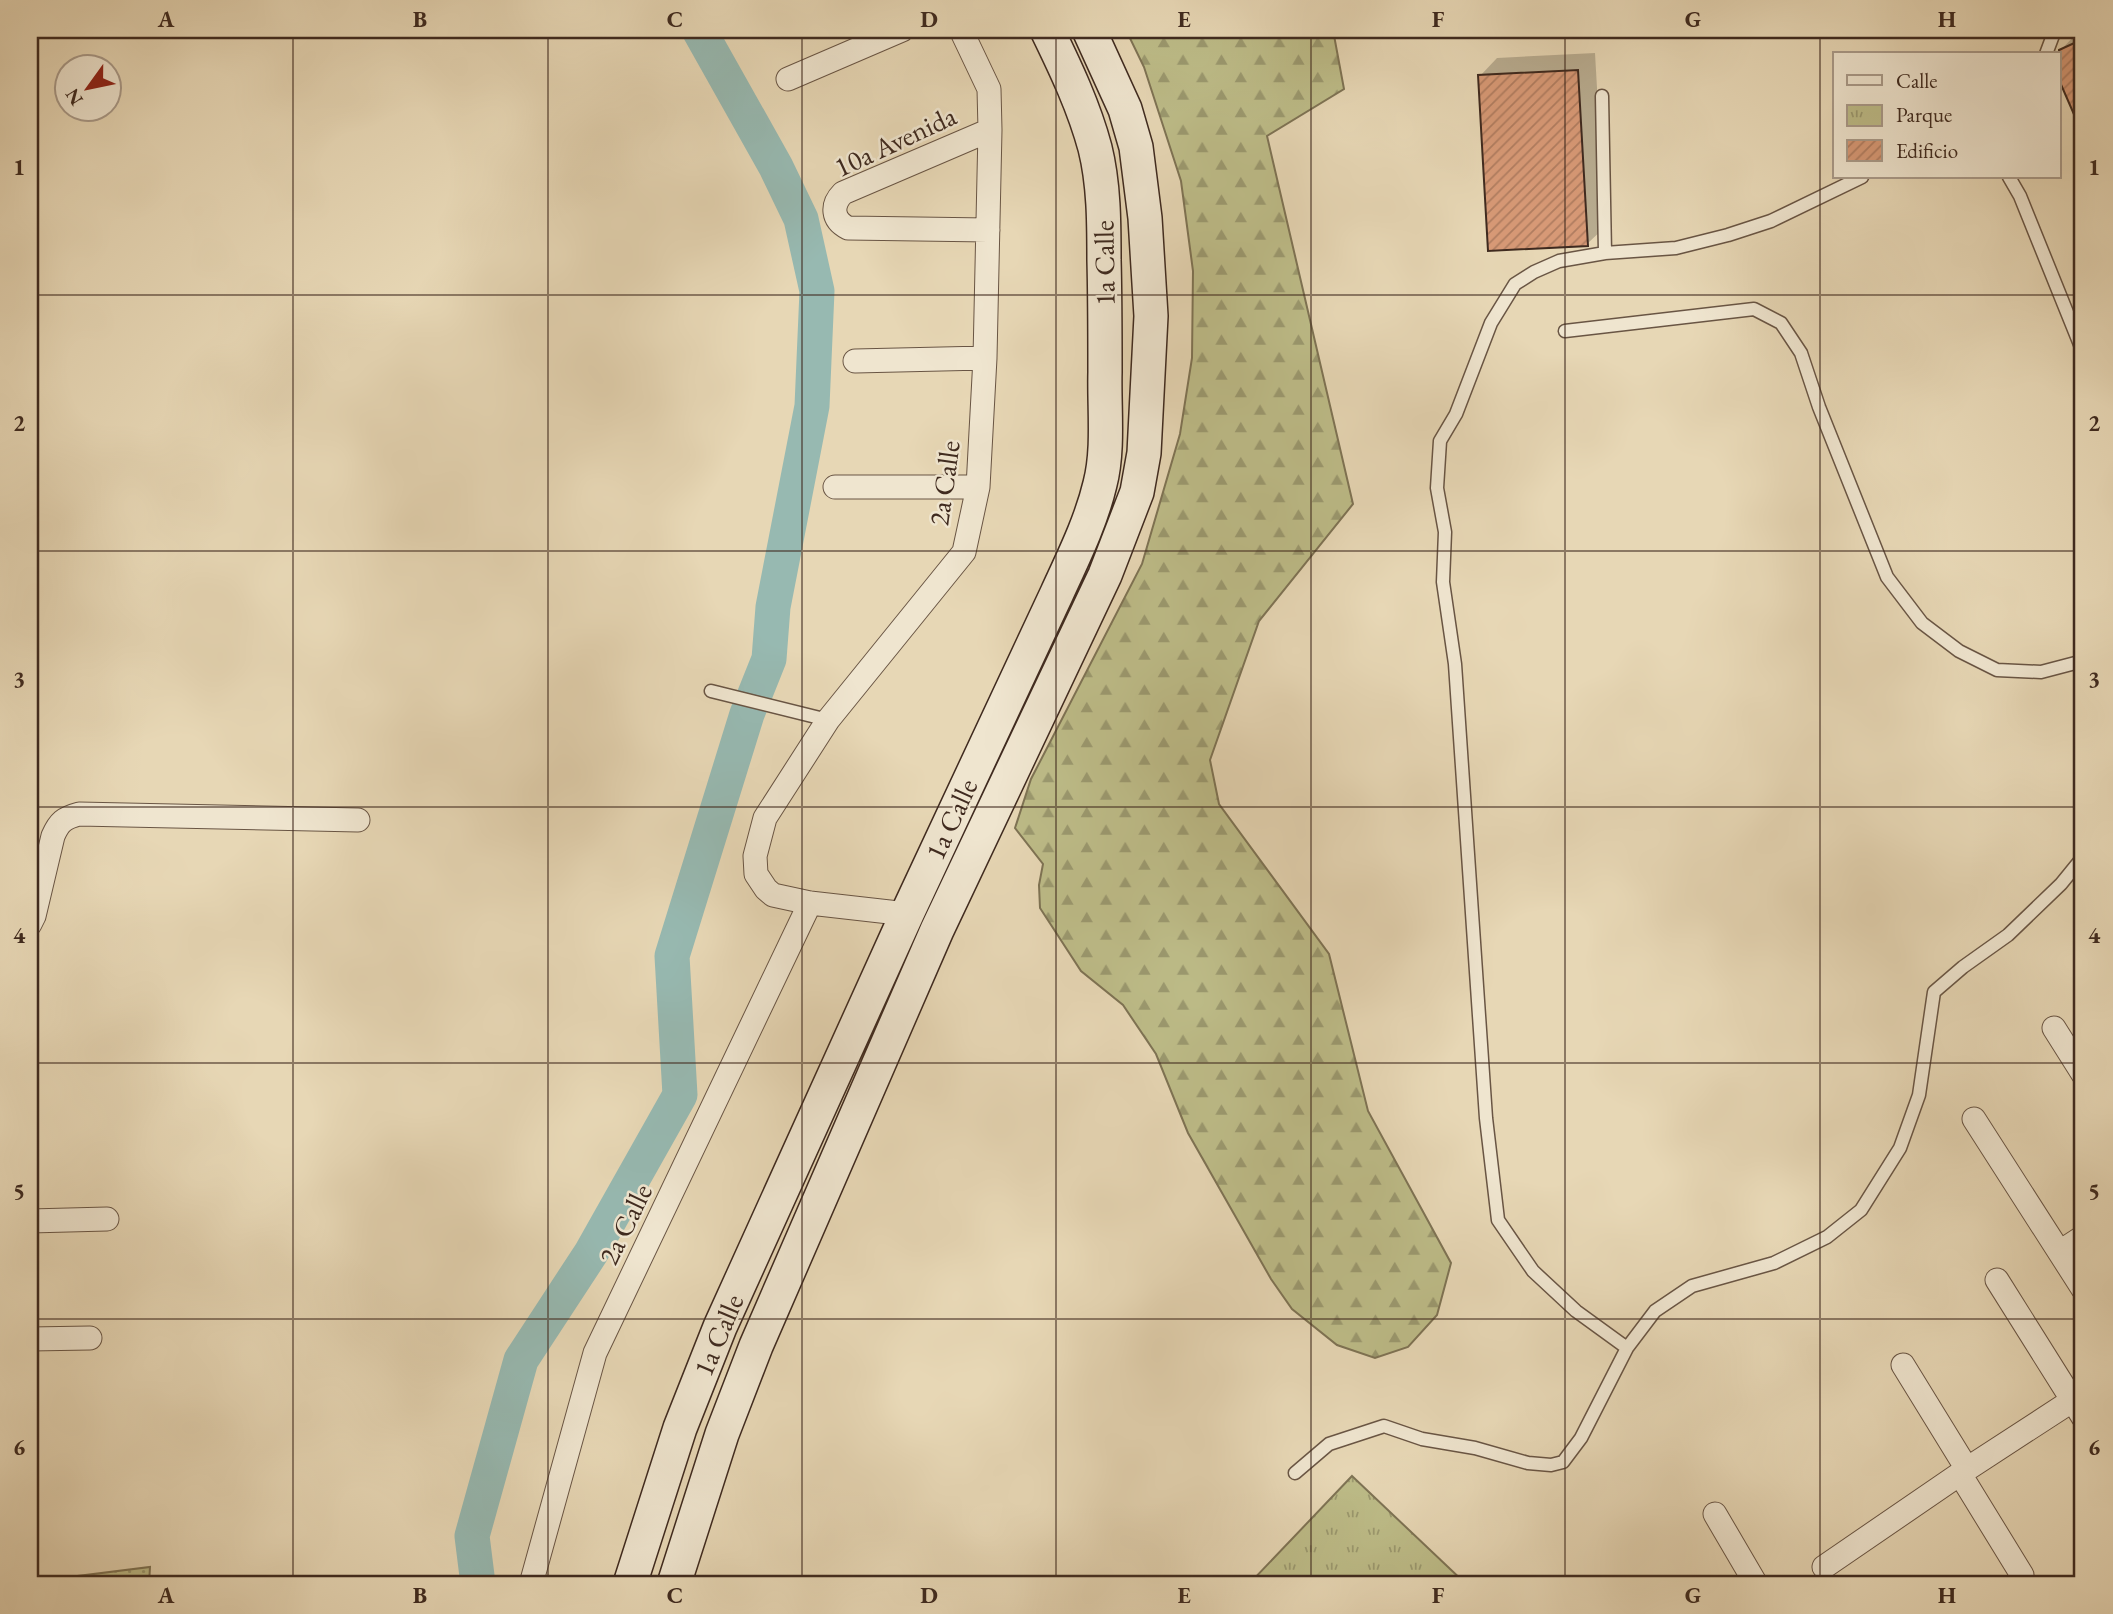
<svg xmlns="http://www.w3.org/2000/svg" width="2113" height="1614" font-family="'EB Garamond',serif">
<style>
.grass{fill:url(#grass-dots);stroke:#7e7354;stroke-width:2}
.forest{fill:url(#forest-firs);stroke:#7e7354;stroke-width:2}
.park{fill:url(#park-tufts);stroke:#7e7354;stroke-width:2}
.shadow{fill:#0003}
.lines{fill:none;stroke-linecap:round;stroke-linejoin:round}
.river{stroke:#97b9b1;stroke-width:35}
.building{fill:url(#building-hatch);stroke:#3f2a1f;stroke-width:2}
.lane-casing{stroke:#695544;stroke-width:15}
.street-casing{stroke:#695544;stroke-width:25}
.secondary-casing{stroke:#3f2a1f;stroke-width:36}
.lane{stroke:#efe5cf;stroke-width:12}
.street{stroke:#efe5cf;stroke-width:23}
.secondary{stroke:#efe5cf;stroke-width:33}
.grid{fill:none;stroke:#3f2a1f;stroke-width:2;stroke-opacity:0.55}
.labels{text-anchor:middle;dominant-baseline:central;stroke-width:5;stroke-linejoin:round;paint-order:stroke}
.street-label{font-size:28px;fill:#3f2a1f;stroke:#efe5cf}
.neatline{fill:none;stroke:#3f2a1f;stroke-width:2.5}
.grid-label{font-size:23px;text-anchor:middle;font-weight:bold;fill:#3f2a1f}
</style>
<defs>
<pattern id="grass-dots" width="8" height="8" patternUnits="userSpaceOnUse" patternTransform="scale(1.75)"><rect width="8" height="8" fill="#bdbc88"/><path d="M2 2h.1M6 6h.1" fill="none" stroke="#9b996f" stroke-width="1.8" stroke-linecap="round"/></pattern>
<pattern id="forest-firs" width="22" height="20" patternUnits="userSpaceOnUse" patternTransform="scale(1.75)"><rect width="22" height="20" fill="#bdbc88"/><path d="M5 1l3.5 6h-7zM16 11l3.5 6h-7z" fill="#9b996f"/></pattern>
<pattern id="park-tufts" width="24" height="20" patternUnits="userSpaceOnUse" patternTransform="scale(1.75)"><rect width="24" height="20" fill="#bdbc88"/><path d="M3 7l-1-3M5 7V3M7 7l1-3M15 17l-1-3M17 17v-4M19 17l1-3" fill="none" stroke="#9b996f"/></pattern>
<pattern id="building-hatch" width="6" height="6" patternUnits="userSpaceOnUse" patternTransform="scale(1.75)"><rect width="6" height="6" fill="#d79976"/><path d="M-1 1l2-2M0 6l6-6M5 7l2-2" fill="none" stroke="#b07d60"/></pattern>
</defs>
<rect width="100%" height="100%" fill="#e7d7b5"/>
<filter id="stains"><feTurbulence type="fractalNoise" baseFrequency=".00286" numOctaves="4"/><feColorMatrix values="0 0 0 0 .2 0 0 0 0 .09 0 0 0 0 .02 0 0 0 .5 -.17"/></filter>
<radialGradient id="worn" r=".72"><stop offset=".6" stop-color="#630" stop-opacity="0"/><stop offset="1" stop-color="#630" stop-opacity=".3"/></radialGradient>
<path class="grass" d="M150 1567 149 1584H30V1582Z"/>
<path class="forest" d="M1126 30H1333L1344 89 1267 136 1353 504 1259 621 1210 760 1219 804 1329 954 1368 1111 1451 1263 1437 1315 1408 1347 1375 1358 1337 1345 1292 1309 1271 1279 1188 1133 1156 1054 1123 1005 1081 971 1040 908 1039 885 1043 864 1015 828 1031 779 1142 564 1180 434 1192 358 1193 271 1181 181 1144 67Z"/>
<path class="park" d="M1352 1476 1466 1584H1249Z"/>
<path class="shadow" d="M2083 31V130L2059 76V54H2057L2076 34Z
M1595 53 1605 227 1587 244 1480 76 1497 58Z"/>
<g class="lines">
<path class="river" d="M478 1584 472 1536 521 1360 591 1253 680 1095 672 956 747 714 769 659 773 607 812 406 817 291 801 219 776 167 699 30"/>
</g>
<path class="building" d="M2083 39V135L2059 80V50Z
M1578 70 1588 246 1488 251 1478 75Z"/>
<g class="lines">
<g class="lane-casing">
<path id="lane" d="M2046 54 2055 30
M1602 96 1605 253
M2009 177 2020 196 2083 352
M1565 331 1754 309 1781 323 1801 353 1819 407 1887 577 1922 623 1959 651 1997 670 2041 672 2083 661
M711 691 828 720
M1627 1348 1576 1311 1533 1271 1498 1220 1486 1118 1455 664 1443 582 1445 532 1437 488 1440 441 1456 414 1491 323 1515 284 1534 272 1559 261 1605 253 1676 248 1728 235 1771 221 1862 177
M1295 1473 1329 1444 1384 1426 1422 1439 1475 1448 1528 1463 1551 1465 1563 1462 1581 1438 1627 1348 1655 1311 1692 1286 1774 1263 1827 1237 1861 1210 1900 1148 1919 1095 1934 992 1963 967 2008 935 2061 884 2083 857"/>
</g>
<g class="street-casing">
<path id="street" d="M788 79 902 30
M988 230 848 228C832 220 831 205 843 193L990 130
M855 361 985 358
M835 487H978
M907 914 810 903 773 895 766 889 756 874 755 856 765 818 828 720 964 552 978 487 985 358 990 130 989 89 961 30
M30 924 34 916 53 836C59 822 64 818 79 814L358 820
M2054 1028 2083 1074
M1974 1119 2083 1289
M30 1221 107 1219
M2060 1252 2083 1237
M1997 1280 2083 1417
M30 1339 90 1338
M1903 1365 1967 1469
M1960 1474 2022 1575
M1715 1514 1756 1584
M1824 1567 1967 1469 2073 1400
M531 1584 595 1353 810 903"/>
</g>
<g class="secondary-casing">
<path id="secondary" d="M630 1584 680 1428 720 1327 907 914 1057 593C1073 558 1091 522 1100 484 1109 449 1104 408 1105 372 1105 335 1105 297 1104 260 1104 223 1104 184 1095 148 1084 107 1066 69 1047 30
M674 1584 722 1434 756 1346 937 930 1105 575 1137 492 1144 453 1151 316 1145 218 1136 147 1125 109 1089 30"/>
</g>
<use href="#lane" class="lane"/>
<use href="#street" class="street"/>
<use href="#secondary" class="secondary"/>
</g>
<path class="grid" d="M293 30V1584M548 30V1584M802 30V1584M1056 30V1584M1311 30V1584M1565 30V1584M1820 30V1584M30 295H2083M30 551H2083M30 807H2083M30 1063H2083M30 1319H2083"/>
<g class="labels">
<g class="street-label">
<text transform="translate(895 141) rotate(-25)">10a Avenida</text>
<text transform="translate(1104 263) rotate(-91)">1a Calle</text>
<text transform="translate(944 483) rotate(-82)">2a Calle</text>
<text transform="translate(951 819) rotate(-65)">1a Calle</text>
<text transform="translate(625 1224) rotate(-64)">2a Calle</text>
<text transform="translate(718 1335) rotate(-67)">1a Calle</text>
</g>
</g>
<rect width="2113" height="1614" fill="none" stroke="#e7d7b5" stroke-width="77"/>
<rect x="1833" y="52" width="228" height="126" fill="#efe5cf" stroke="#a99a89" stroke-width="2"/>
<rect x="1847" y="75" width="35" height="10" fill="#efe5cf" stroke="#a99a89" stroke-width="2"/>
<text x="1896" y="88" font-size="21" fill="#3f2a1f">Calle</text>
<rect x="1847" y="105" width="35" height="21" fill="url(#park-tufts)" stroke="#a99a89" stroke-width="2"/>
<text x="1896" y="122" font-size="21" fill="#3f2a1f">Parque</text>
<rect x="1847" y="140" width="35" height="21" fill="url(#building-hatch)" stroke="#a99a89" stroke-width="2"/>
<text x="1896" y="158" font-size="21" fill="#3f2a1f">Edificio</text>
<g transform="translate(88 88) rotate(237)"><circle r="33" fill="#efe5cf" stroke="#a99a89" stroke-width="2"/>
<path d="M0-5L12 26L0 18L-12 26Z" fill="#8f2418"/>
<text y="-10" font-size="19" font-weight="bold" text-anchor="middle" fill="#3f2a1f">N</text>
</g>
<rect x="38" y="38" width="2036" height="1538" class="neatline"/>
<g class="grid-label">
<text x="166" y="27">A</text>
<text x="420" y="27">B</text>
<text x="675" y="27">C</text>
<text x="929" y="27">D</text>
<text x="1184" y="27">E</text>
<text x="1438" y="27">F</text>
<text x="1693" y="27">G</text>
<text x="1947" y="27">H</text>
<text x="19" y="175">1</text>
<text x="2094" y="175">1</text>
<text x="19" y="431">2</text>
<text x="2094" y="431">2</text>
<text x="19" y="687">3</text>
<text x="2094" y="687">3</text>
<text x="19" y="943">4</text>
<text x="2094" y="943">4</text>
<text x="19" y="1199">5</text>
<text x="2094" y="1199">5</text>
<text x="19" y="1455">6</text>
<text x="2094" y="1455">6</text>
<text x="166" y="1603">A</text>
<text x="420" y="1603">B</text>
<text x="675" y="1603">C</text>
<text x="929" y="1603">D</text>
<text x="1184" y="1603">E</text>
<text x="1438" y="1603">F</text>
<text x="1693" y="1603">G</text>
<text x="1947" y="1603">H</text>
</g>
<rect width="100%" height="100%" filter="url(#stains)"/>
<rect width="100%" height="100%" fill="url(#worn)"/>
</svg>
